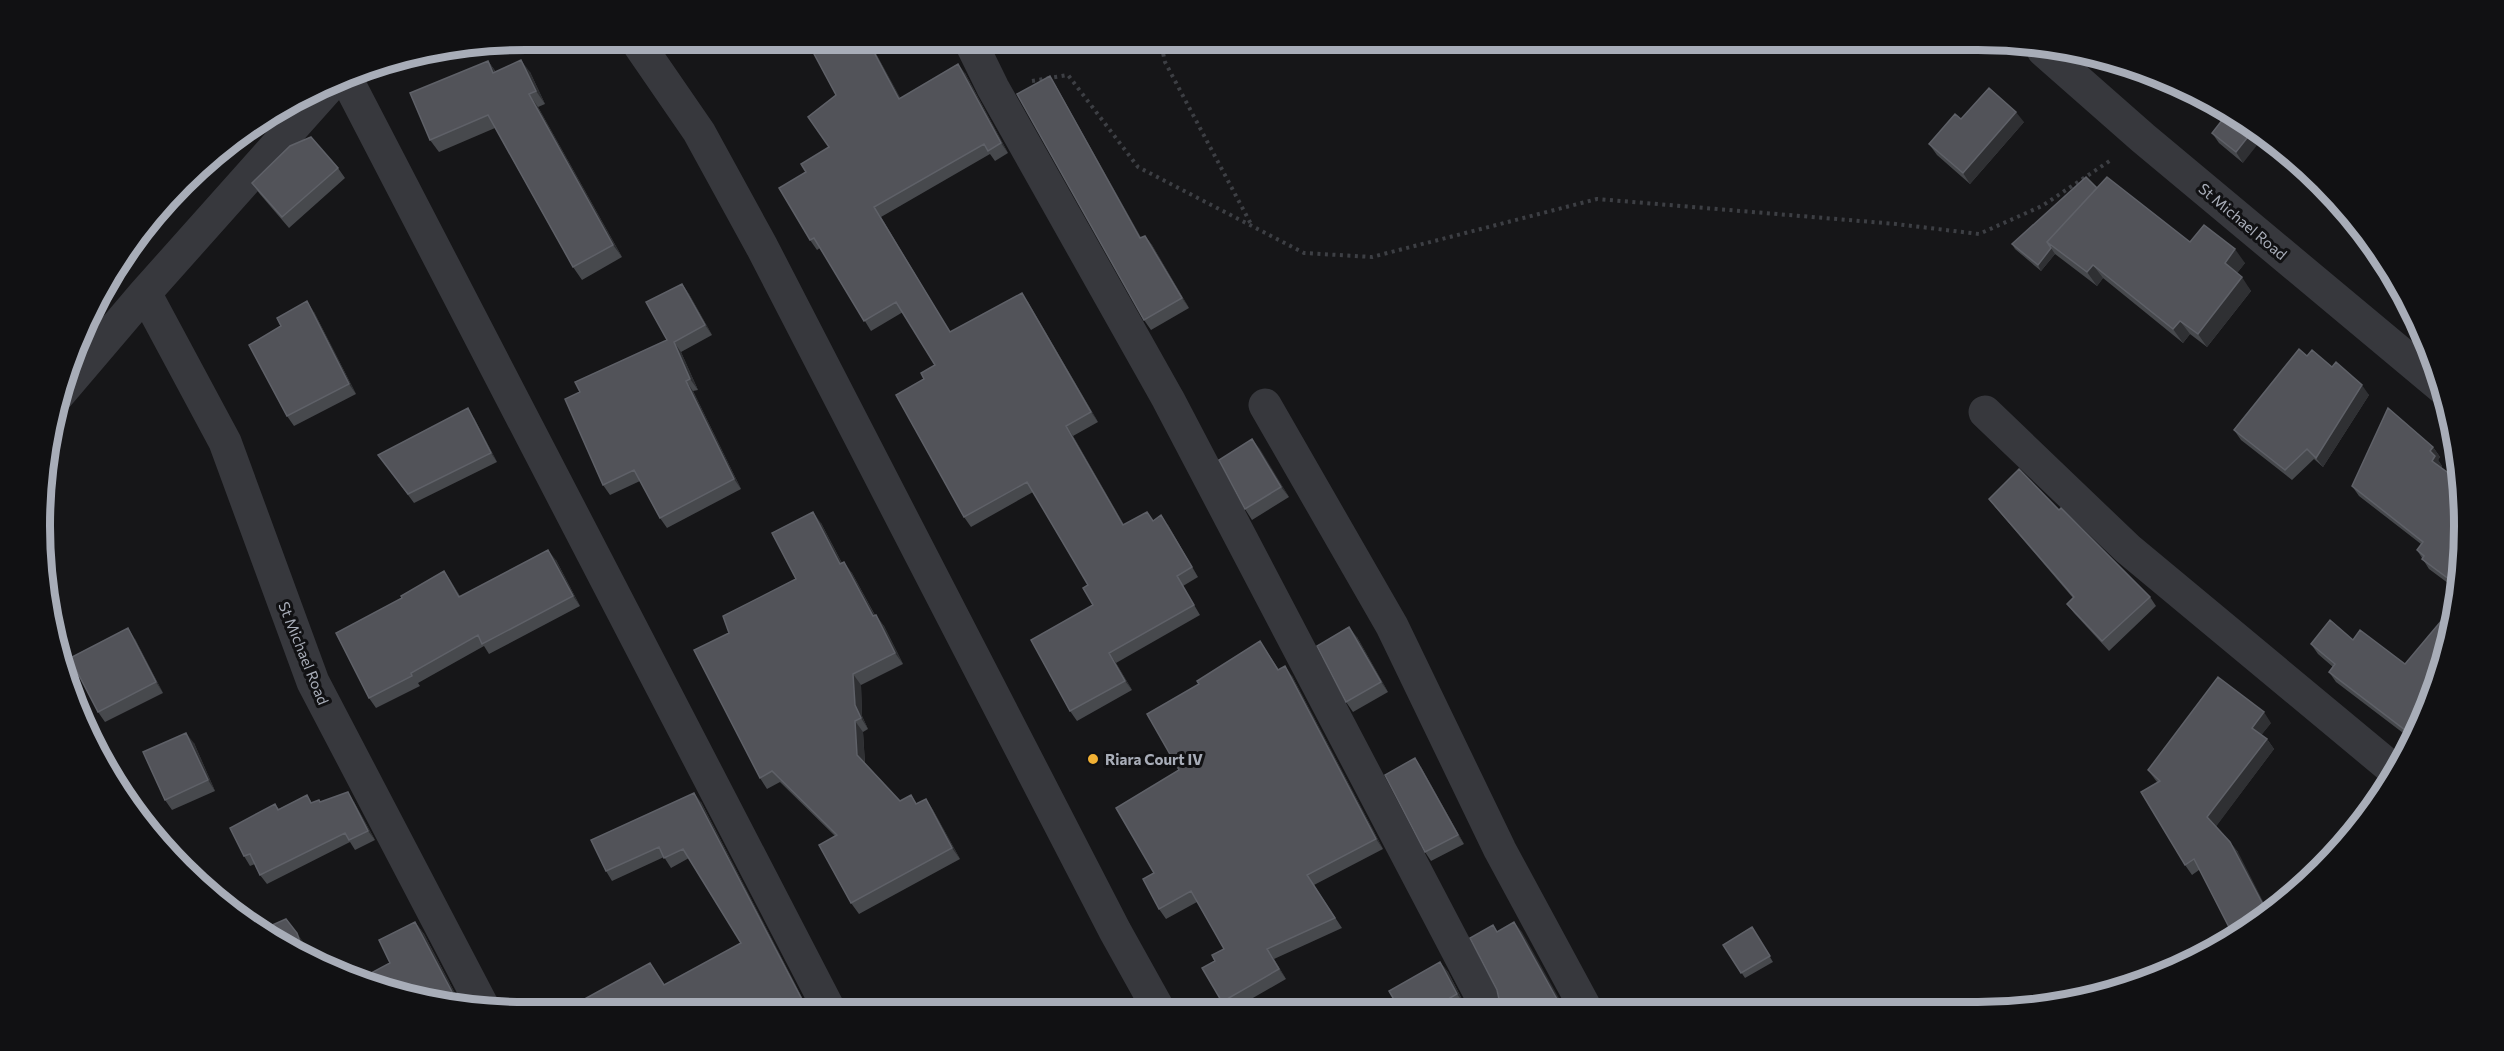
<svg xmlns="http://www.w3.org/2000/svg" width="2504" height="1051" font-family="Commissioner,sans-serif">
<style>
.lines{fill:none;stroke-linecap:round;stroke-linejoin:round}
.path{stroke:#3d3f44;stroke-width:4;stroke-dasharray:3 4.5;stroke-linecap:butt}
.minor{stroke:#37383d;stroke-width:33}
.wall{fill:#47494d}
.shaded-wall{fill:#2f3033}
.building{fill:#525359;stroke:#5f6168;stroke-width:1.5}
.poi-dot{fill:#f2b134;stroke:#111113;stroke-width:2}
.labels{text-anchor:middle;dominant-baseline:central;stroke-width:6;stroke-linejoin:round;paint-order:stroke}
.street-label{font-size:15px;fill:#a8adb8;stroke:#111113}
.poi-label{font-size:15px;font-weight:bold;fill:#a8adb8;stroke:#111113;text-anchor:start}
.rim{fill:none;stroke:#a8adb8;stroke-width:8}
</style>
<rect width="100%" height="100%" fill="#161618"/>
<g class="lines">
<path class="path" d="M1160 39 1165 62 1252 226
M1032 81 1068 75 1138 167 1304 253 1372 257 1597 199 1896 224 1979 234 2042 206 2111 160"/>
<path class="minor" d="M635 39 699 132 762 247 1115 931 1159 1010
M969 39 993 88 1168 399 1488 1009
M2043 50 2143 138 2445 390
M345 76 830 1011
M334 81 145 293 225 442 313 682 482 1005
M59 394 145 293
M1265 405 1392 626 1500 850 1586 1009
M1985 412 2128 549 2395 771"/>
</g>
<path class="wall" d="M795 39H859L862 44 868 41 874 50 900 98 965 73 1008 153 995 161 990 154 881 217 950 332 1028 302 1098 422 1073 436 1124 525 1153 520 1168 525 1198 577 1183 586 1200 615 1116 663 1132 690 1077 721 1070 711 1093 605 1088 585 1033 492 971 527 964 517 924 379 935 365 903 312 871 331 820 248 817 250 810 240 806 172 829 147 836 95 808 42 800 46Z
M488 61 496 72H530L545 104 538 107 622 257 582 280 573 267 495 128 439 152 430 140Z
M1050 76 1056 86 1141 238 1145 236 1152 245 1189 308 1151 330 1144 320Z
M2230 110 2243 163 2219 143 2212 133Z
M1961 119 2024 122 1970 184 1937 155 1929 144Z
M338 168 345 178 289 228 259 193 252 183Z
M2097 188 2190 242 2245 263 2237 273 2251 291 2207 347 2190 334 2183 343 2103 278 2097 286 2055 254 2041 271 2015 249 2012 244Z
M682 284 689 294 712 335 681 352 698 390 693 391 741 489 667 528 660 518 640 481 610 495 603 485 580 392 667 340Z
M314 312 356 394 294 426 287 416Z
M2307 356 2332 367 2369 395 2323 467 2314 459 2292 480 2241 440 2234 430Z
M474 418 497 462 414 503 385 464Z
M1252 439 1289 497 1252 520 1245 509Z
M2433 447 2440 457 2438 460 2442 466 2441 468 2464 493 2460 592 2429 569 2417 550 2421 544 2359 496 2352 486Z
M1989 499 2059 510 2150 597 2156 606 2109 651 2074 613 2067 604 2073 598 1996 508Z
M821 523 842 563 852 573 875 615 884 626 903 664 861 685 862 716 868 729 863 732 865 763 900 801 911 795 917 804 926 799 933 810 960 859 859 914 851 903 835 836 780 782 767 789 760 778 729 633 796 579Z
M556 560 580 606 489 654 484 646 418 683 420 686 376 708 369 698 402 598 444 571 460 596Z
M1357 637 1388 692 1353 712 1346 702Z
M135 639 163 693 105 722 98 712Z
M2353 640 2439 682 2411 739 2336 682 2329 672 2333 667 2318 654 2311 644Z
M1260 641 1279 670 1292 676 1383 849 1314 885 1342 928 1274 959 1286 979 1232 1010H1228L1222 1002 1215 961 1224 949 1197 902 1166 919 1159 909 1154 873 1179 770 1199 684Z
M2271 723 2261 735 2267 739 2274 749 2216 826 2238 852 2199 870 2192 875 2185 865 2157 782 2148 770Z
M194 743 215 791 172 810 165 800Z
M1421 767 1464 844 1431 861 1425 852Z
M307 795 312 803 354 802 375 840 355 850 350 842 267 884 260 875 255 864 250 866 244 856 275 804 279 809Z
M701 802 809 1011 561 1012 650 963 665 985 741 943 689 858 671 868 664 857 612 881 606 871Z
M415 922 424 934 459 1001 369 986 390 963Z
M1752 927 1773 962 1745 978 1723 945Z
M1440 962 1448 972 1465 1005 1457 1009 1400 1010Z"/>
<path class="shaded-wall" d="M868 41 874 50 906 108 899 99Z
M521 60 530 72 545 104 536 91Z
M488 61 497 74 493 73Z
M958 64 965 73 1008 153 1001 143Z
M1050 76 1056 86 1147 248 1140 238Z
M529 94 538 107 622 257 613 245Z
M2016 112 2024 122 1970 184 1963 173Z
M2255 128 2265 135 2243 163 2236 152Z
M874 207 881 217 956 342 950 332Z
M1145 236 1152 245 1189 308 1182 298Z
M2051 248 2055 254 2041 271 2038 265Z
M2235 249 2245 263 2234 277 2225 263Z
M2093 265 2103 278 2097 286 2087 272Z
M2242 277 2251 291 2207 347 2198 334Z
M682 284 689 294 712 335 705 325Z
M1022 293 1028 302 1098 422 1091 412Z
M307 301 314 312 356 394 349 384Z
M2180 321 2190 334 2183 343 2173 329Z
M674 342 681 352 698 390 690 379Z
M686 381 693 391 741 489 734 479Z
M2362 385 2369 395 2323 467 2316 458Z
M468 408 474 418 497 462 491 453Z
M1066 426 1073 436 1130 535 1123 525Z
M1252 439 1260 449 1289 497 1281 487Z
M2433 447 2440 457 2438 460 2442 466 2439 471 2432 461 2430 451Z
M813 512 821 523 848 575 840 564Z
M1161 515 1168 525 1198 577 1192 567Z
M548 550 556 560 580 606 573 596Z
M844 562 852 573 881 627 873 616Z
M444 571 451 581 466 607 459 597Z
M876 615 884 626 903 664 895 653Z
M1349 627 1357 637 1388 692 1381 682Z
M128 628 135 639 163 693 156 682Z
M1109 653 1116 663 1132 690 1125 681Z
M1285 666 1292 676 1383 849 1376 839Z
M853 674 861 685 862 716 868 729 861 718 855 705Z
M2264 712 2271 723 2259 738 2252 728Z
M855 721 863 732 865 766 857 755Z
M186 733 194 743 215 791 208 780Z
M2267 739 2274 749 2215 828 2207 817Z
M1415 758 1421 767 1464 844 1458 835Z
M348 792 354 802 375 840 368 831Z
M694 793 701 802 809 1011H807Z
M926 799 933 810 960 859 952 848Z
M2230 842 2238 852 2268 911 2267 912Z
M415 922 424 934 459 1001 452 992Z
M1514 922 1522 932 1565 1009H1563Z
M297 933 306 946 309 954 303 951Z
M1267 949 1274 959 1286 979 1279 969Z
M1440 962 1448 972 1465 1005 1457 994Z"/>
<path class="building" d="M806 39H858L861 44 868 41 899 99 958 64 1001 143 988 151 984 144 874 207 950 332 1022 293 1091 412 1066 426 1123 525 1147 512 1153 521 1161 515 1192 567 1177 576 1194 605 1109 653 1125 681 1070 711 1031 640 1093 605 1083 588 1088 585 1027 482 964 517 896 395 924 379 921 373 935 365 896 302 864 321 814 238 810 240 779 188 806 172 801 164 829 147 808 117 836 95Z
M521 60 536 91 529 94 613 245 573 267 488 115 430 140 410 93 488 61 493 73Z
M1050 76 1140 238 1145 236 1182 298 1144 320 1017 94Z
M1989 88 2016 112 1963 173 1929 144 1955 114 1961 119Z
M2230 110 2255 128 2236 152 2212 133Z
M311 137 338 168 282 217 252 183 290 146Z
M2086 177 2097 188 2047 242 2051 248 2038 265 2012 244Z
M2107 177 2190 242 2204 225 2235 249 2225 263 2242 277 2198 334 2180 321 2173 329 2093 265 2087 272 2047 242Z
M682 284 705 325 674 342 690 379 686 381 734 479 660 518 634 470 603 485 565 399 580 392 575 382 667 340 646 302Z
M307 301 349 384 287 416 249 345 281 326 277 318Z
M2299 349 2307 356 2312 350 2332 367 2336 362 2362 385 2316 458 2307 449 2285 470 2234 430Z
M468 408 491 453 408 494 378 455Z
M2388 408 2433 447 2430 451 2435 456 2432 461 2462 483 2464 493 2461 588 2422 559 2424 556 2417 550 2423 542 2352 486Z
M1252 439 1281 487 1245 509 1219 460Z
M2019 469 2059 510 2061 508 2150 597 2102 641 2067 604 2074 597 1989 499Z
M813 512 840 564 844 562 873 616 876 615 895 653 853 674 855 705 861 718 855 721 857 755 900 801 911 795 916 804 926 799 952 848 851 903 819 845 837 835 772 771 760 778 694 650 729 633 723 616 796 579 772 533Z
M548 550 573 596 482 644 478 635 411 673 412 676 369 698 336 633 402 598 401 596 444 571 459 597Z
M2458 601 2439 682 2413 736 2329 672 2335 664 2311 644 2330 620 2353 640 2360 630 2405 664Z
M1349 627 1381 682 1346 702 1317 646Z
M128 628 156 682 98 712 70 658Z
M1260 641 1278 670 1285 666 1376 839 1307 875 1335 918 1267 949 1279 969 1222 1002 1202 968 1215 961 1212 955 1224 949 1191 891 1159 909 1143 879 1154 873 1116 808 1179 770 1147 714 1199 684 1197 681Z
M2218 677 2264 712 2252 728 2267 739 2207 817 2230 842 2267 912 2232 933 2194 859 2185 865 2141 792 2160 781 2148 770Z
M186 733 208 780 165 800 143 752Z
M1415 758 1458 835 1425 852 1385 775Z
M348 792 368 831 349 840 345 833 260 875 250 854 244 856 230 828 275 804 278 810 307 795 311 803 319 800 320 802Z
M694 793 808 1011 561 1012 650 963 664 985 741 943 683 849 664 858 659 847 606 871 591 840Z
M286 919 297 933 303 951 263 929Z
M415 922 452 992 440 998 369 986 358 980 390 963 379 940Z
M1514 922 1562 1008 1564 1009H1498L1497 1007 1499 999 1497 990 1470 938 1493 925 1497 932Z
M1752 927 1770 956 1741 973 1723 945Z
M1440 962 1457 994 1431 1009 1400 1010 1389 991Z"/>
<circle class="poi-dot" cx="1093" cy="759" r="6"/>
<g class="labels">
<g class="street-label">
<text transform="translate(2243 221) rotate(40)">St Michael Road</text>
<text transform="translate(304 653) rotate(68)">St Michael Road</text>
</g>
<g class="poi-label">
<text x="1105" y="759">Riara Court IV</text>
</g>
</g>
<path d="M0 0H2504V1051H0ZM526 50H1978A476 476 0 0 1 2454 526V526A476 476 0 0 1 1978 1002H526A476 476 0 0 1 50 526V526A476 476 0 0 1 526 50Z" fill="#111113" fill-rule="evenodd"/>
<path class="rim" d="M526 50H1978A476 476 0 0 1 2454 526V526A476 476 0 0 1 1978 1002H526A476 476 0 0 1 50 526V526A476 476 0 0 1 526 50Z"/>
</svg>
